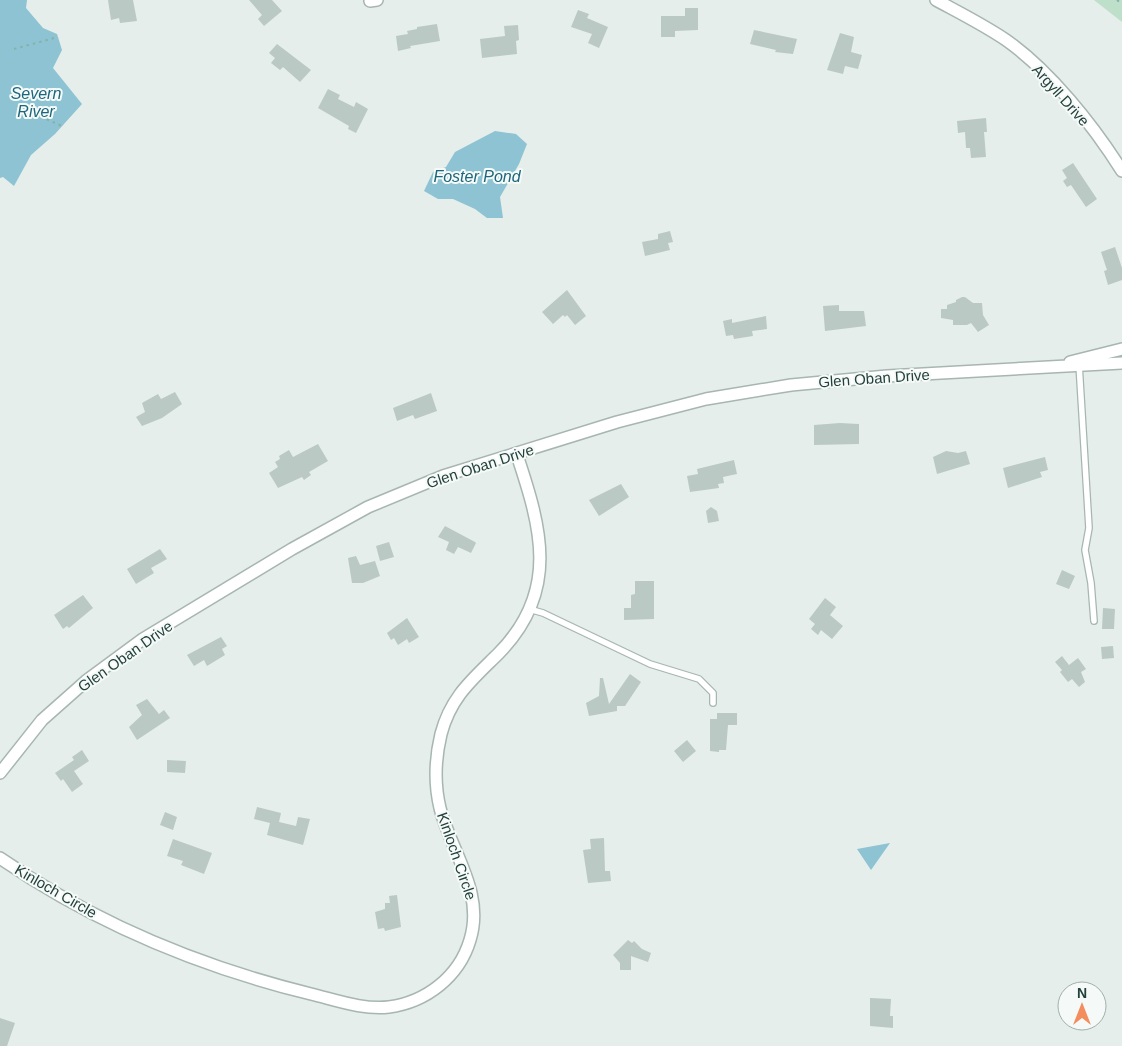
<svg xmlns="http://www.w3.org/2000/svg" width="1122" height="1046" font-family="Arial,sans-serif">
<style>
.green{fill:#bedfc9}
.water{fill:#8dc3d3}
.building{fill:#bac9c4}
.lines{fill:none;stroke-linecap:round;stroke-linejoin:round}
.service-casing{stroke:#a7b6b2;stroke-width:8}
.minor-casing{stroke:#a7b6b2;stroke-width:14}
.path{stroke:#85b2a7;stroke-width:2;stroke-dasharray:2.5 4;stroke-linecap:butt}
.service{stroke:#fff;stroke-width:5.5}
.minor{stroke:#fff;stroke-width:11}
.labels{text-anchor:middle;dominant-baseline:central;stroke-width:4;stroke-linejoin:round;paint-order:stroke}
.street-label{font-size:15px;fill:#23403b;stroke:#f5faf8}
.water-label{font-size:16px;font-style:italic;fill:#1c667d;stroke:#f5faf8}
</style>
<rect width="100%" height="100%" fill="#e5eeea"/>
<path class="green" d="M1094 0H1122V22Z"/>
<path class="water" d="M0 0H27L26 8 43 28 57 34 62 50 53 68 82 104 55 134 31 155 14 186 3 177 0 178Z
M495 131 516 134 527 144 519 164 500 197 503 218H487L475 209 453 199H438L424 191 433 172 446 167 455 152Z
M890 843 871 870 857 849Z"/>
<path class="building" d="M108 0H133L137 21 120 23 119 18 111 20Z
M249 0H272L282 11 264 26 258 19 262 15Z
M685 8H698V30L675 31V37H661V16H685Z
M578 10 589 14 587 18 608 27 599 48 588 43 592 34 571 27Z
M437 24 440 41 410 46 411 48 398 51 396 36 408 34 407 31 417 29V27Z
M518 25 519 40 516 41 517 54 482 58 480 39 505 36 504 26Z
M754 30 797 39 793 54 775 52 776 50 750 44Z
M840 33 854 37 851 52 862 55 858 69 845 66 843 74 827 70Z
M277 44 311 70 300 82 283 67 280 70 271 63 275 58 269 53Z
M328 89 340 95 338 99 354 107 356 102 368 109 356 133 348 129 349 126 318 108Z
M986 118 987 132H984L986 157 971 158 970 148H966L965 132 958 133 957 121Z
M1073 163 1097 199 1086 207 1071 185 1067 187 1063 181 1067 178 1062 170Z
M670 231 673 242 668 243 670 250 645 256 642 242 658 239V234Z
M1115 247 1122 268V280L1108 285 1104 271 1107 270 1101 252Z
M567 290 586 316 575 325 567 315 565 317 563 315 553 324 542 312Z
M962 297H965L973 303H982L983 315 989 325 978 332 971 323 967 325H953V320L941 318V309H947V305L956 302V300Z
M839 305V311H864L866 326 825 331 823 306Z
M766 316 767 329 752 331 753 336 734 339 733 335 726 336 723 321 732 319V323Z
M175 392 182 404 162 418 142 426 136 417 145 412 142 403 158 394 161 399Z
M431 393 437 411 415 419 413 415 397 421 393 408Z
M840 423 859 424V444L814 445V425Z
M318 444 328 461 309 472 311 475 304 480 302 477 278 488 269 473 278 467 275 462 280 459 279 456 289 450 293 457Z
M946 451 958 453 966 451 970 464 937 474 933 457Z
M1045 457 1048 470 1040 472 1042 477 1008 488 1003 468Z
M734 460 737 474 723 477 724 483 718 484 719 488 690 492 687 476 698 474 697 469Z
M621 484 629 497 599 516 589 500Z
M711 507 717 511 719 521 708 523 706 511Z
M445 526 475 542 476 543 471 553 458 547 454 554 446 550 449 542 438 537Z
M389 542 394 557 380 561 376 546Z
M160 549 167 559 151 568 154 573 136 584 127 569Z
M356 556 360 565 375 561 380 576 363 583H352L348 558Z
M1062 570 1075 576 1069 589 1056 584Z
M635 581H654V619L624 620V608H631V595L635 594Z
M83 595 93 608 69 628 67 626 63 629 54 615Z
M825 598 836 607 830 615 843 626 832 639 821 630 818 635 811 629 815 624 809 619Z
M1103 608 1115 609 1114 629H1102Z
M407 618 419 637 409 643 407 639 398 645 394 638 391 640 387 633Z
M221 637 227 646 222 649 225 655 207 666 204 660 194 666 187 655Z
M1113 646 1114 658 1102 659 1101 647Z
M1062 656 1069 665 1078 658 1086 669 1081 672 1085 682 1079 687 1072 679 1068 682 1060 672 1062 670 1055 662Z
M630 674 641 682 625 706H617V711L589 716 586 703 599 696 600 678H603L609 704Z
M147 699 159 714 164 710 170 718 137 740 129 727 142 715 136 705Z
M717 713H737V725H728L726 750H719V752L710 751V719H717Z
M687 740 696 751 683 762 674 751Z
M82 750 89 761 74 771 83 784 72 792 63 779 61 781 55 773 74 760 72 757Z
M167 760 186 761 185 773 167 772Z
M257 807 281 813 279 822 296 826 298 817 310 819 303 845 267 835 270 823 254 819Z
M165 812 177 817 173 830 160 825Z
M604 838 605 871H610L611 881 588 883 583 850 591 849 590 839Z
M173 839 212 853 204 874 181 865 183 861 167 856Z
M397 895 401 927 385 931 384 928 378 929 375 912 385 909V903H390L389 896Z
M628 940 632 943 634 941 642 949 651 953 648 962 631 956V970H620V963L613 955Z
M870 998 891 999 890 1016H893V1028L870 1026Z
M0 1018 15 1023 7 1046H0Z"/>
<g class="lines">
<g class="service-casing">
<path id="service" d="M1079 364 1089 528 1085 550 1091 583 1094 621
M529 609 543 613 650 664 699 679 713 693V703"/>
</g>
<g class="minor-casing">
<path id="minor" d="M936 0C960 13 984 25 1006 40 1050 71 1093 125 1122 171
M370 1 377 0
M1070 362 1122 349
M0 773 42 720 86 681 143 639 292 549 368 507 443 476 617 422 706 399 791 385 887 376 1122 363
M0 858C93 922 201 967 311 994 336 1000 363 1010 389 1007 426 1002 459 977 470 940 485 892 451 852 440 808 434 783 435 759 441 734 451 696 473 679 499 653 560 591 541 527 517 455"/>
</g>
<path class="path" d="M1117 0 1122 4
M14 49 58 37
M17 106 62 126"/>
<use href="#service" class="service"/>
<use href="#minor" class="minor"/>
</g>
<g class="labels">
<g class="street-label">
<text transform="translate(1061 95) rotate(48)">Argyll Drive</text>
<text transform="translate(874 378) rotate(-4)">Glen Oban Drive</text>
<text transform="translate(480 466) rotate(-18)">Glen Oban Drive</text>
<text transform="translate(125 656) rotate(-35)">Glen Oban Drive</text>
<text transform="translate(457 856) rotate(71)">Kinloch Circle</text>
<text transform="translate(56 891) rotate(30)">Kinloch Circle</text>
</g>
<g class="water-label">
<text x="36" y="93">Severn<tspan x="36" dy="18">River</tspan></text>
<text x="477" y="176">Foster Pond</text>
</g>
</g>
<g transform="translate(1082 1006)"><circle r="24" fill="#f5faf8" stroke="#a1b0ac"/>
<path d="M0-4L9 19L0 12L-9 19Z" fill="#f38d5e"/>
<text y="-8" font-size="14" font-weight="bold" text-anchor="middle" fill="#23403b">N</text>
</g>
</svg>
